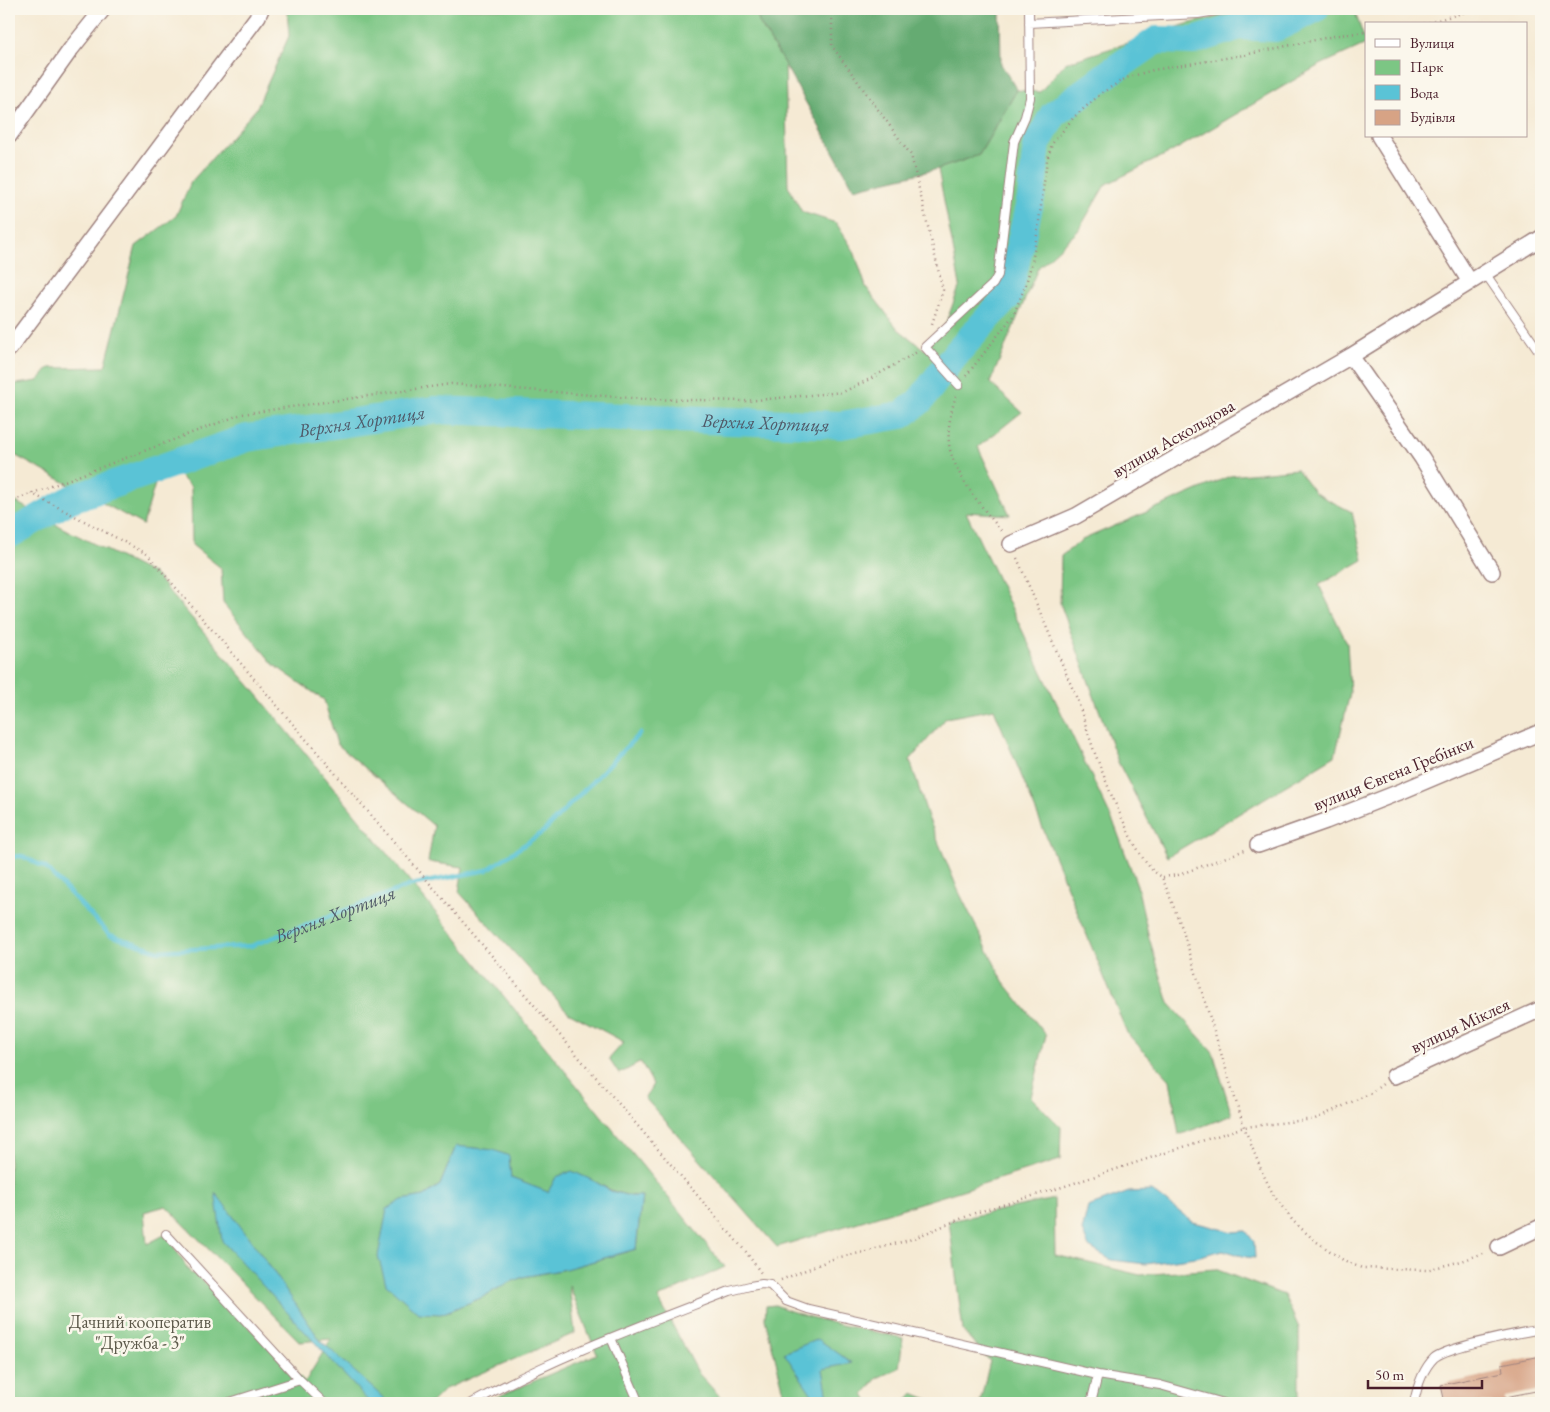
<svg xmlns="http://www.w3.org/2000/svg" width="1550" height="1412" font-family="'EB Garamond',serif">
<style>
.green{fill:#7cc684;stroke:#637258;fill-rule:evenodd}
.forest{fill:#65ab72;stroke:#58654e}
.water{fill:#5ac3d6;stroke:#527180}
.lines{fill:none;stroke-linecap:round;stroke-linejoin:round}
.stream{stroke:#5ac3d6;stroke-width:4.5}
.river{stroke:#5ac3d6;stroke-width:28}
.building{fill:#d7a385}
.lane-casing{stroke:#a08480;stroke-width:10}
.street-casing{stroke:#a08480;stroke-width:18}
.path{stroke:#a08480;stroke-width:2.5;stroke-dasharray:1 4;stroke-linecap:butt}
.lane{stroke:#fff;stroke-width:8}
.street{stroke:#fff;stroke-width:15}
.labels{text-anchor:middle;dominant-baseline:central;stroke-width:5;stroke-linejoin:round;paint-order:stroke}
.street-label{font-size:18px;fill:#4a1f2b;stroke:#fbf7ec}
.park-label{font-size:18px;fill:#5c594a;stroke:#fbf7ec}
.water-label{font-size:19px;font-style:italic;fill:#505867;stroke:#fbf7ec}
</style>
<rect width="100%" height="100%" fill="#fbf7ec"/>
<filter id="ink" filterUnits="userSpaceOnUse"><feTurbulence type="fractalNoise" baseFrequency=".02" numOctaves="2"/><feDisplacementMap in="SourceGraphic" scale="10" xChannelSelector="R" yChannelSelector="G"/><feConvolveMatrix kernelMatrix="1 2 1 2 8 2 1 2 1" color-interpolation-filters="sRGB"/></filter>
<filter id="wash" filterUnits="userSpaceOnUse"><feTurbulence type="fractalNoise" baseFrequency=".0096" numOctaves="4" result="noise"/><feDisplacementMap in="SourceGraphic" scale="20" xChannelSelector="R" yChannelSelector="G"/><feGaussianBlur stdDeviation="1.12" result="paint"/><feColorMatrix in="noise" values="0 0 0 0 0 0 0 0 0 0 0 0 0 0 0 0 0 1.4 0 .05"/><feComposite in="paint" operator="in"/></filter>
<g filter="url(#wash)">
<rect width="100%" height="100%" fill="#f5ead4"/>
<path class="green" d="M287 9H756L759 22 785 65 788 186 802 212 836 223 854 251 866 287 898 329 925 350 945 325 960 285 938 169 979 155 1017 90 1040 92 1065 63 1187 24 1249 9H1354L1366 44 1318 66 1175 150 1105 185 1078 231 1038 268 990 383 1022 412 978 447 1010 515 966 512 1115 826 1137 885 1149 938 1169 1003 1213 1052 1232 1115 1179 1135 1170 1080 1127 1033 994 709 946 718 910 760 928 817 958 890 1003 981 1046 1035 1031 1097 1061 1127 1060 1160 777 1247 645 1098 653 1084 641 1062 619 1074 609 1059 624 1042 568 1012 459 892 463 867 428 862 434 826 337 744 324 700 274 665 223 603 221 568 192 545 191 487 179 475 155 484 143 525 9 452V385L38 381 49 368 105 367 136 246 176 216 191 182 256 109 289 36Z
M1297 469 1315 493 1352 512 1363 560 1319 585 1347 643 1350 693 1335 756 1167 857 1118 762 1060 603 1061 556 1082 540 1230 476Z
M9 498 55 524 155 575 257 694 725 1267 658 1298 699 1374 726 1403H483L597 1354 569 1285 575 1333 445 1389 431 1403H9ZM456 1146 511 1178 548 1193 594 1181C611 1191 622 1196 642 1196L636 1249 566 1269 523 1277 506 1284 481 1298 441 1314 403 1200 424 1196 440 1185ZM166 1206 300 1342 331 1339 305 1382 195 1273 191 1274 166 1234 147 1244 144 1212Z
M1054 1199 1055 1255 1140 1275 1215 1269 1284 1295 1299 1328V1403H980L990 1361 963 1331 949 1221Z
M775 1305C815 1322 860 1328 903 1338L899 1368 877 1378 864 1394 868 1402 873 1403H775L785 1396 765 1319 766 1306Z
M913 1393 938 1403H904Z"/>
<path class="forest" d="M756 9H1000L1001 64 1017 90 979 155 938 169 854 189 785 65 759 22Z"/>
<path class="water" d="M456 1146 494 1150 509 1156 511 1178 548 1192 556 1177 572 1171 594 1181 611 1191 630 1196H642L636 1249 566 1269 523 1277 506 1284 481 1298 441 1314 418 1313 386 1284 378 1256 387 1209 402 1200 424 1196 440 1185Z
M1152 1191 1193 1222 1233 1232 1246 1231 1254 1242 1255 1258 1246 1257 1223 1250 1196 1257 1146 1264 1111 1260 1089 1247 1082 1231 1088 1207 1129 1192Z
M215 1192 269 1265 320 1340 389 1403H370L222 1241Z
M818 1339 852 1363 823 1369 829 1403H816L817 1402 784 1353Z"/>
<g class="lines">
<path class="stream" id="s1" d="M9 857 22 856 46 868 110 935 158 951 251 946 411 885 487 870 543 832 640 733"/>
<path class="river" id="s2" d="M9 535 71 499 247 438 434 410 841 425 902 415 920 401 953 357 1008 296 1031 198 1037 144 1053 115 1109 73 1157 40 1194 41 1240 26 1276 28 1315 9"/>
</g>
<g id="blocks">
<path class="building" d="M1541 1356V1390L1505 1397V1403H1445L1441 1385 1503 1372 1502 1364Z"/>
</g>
</g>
<g filter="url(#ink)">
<use href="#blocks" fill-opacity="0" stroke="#a08480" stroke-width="1"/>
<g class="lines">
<g class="lane-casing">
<path id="lane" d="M1029 23 1198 14 1227 9
M1485 273 1541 354
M959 385 925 347 993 284 998 275 1014 142 1025 117 1030 98 1029 9
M166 1234 300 1380 324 1403
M611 1338 639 1403
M227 1403 300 1380
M472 1403C554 1357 643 1325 730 1291L750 1286 762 1284 770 1285 786 1301 808 1309 1098 1375 1160 1385 1224 1403
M1091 1403 1098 1375
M1414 1403C1417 1387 1422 1370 1434 1358 1448 1346 1520 1333 1541 1329"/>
</g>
<g class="street-casing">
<path id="street" d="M9 136 71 49 103 9
M1379 136 1470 282
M9 349 258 16 261 9
M1351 356 1422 458 1492 572
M1011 544 1076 516 1351 356 1541 238
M1258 845 1326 821 1402 791 1541 732
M1394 1076 1541 1009
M1499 1247 1541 1227"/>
</g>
<path class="path" d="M832 9V46L911 155 943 290 932 324
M1424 24 1476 9
M966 376 1013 316 1026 284 1032 262 1038 229 1047 160 1052 144 1074 117 1103 92 1126 78 1153 70 1244 55 1339 35 1366 32
M956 396C950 413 945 439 952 456 962 485 985 510 1003 533
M31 493 147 554 746 1252 761 1273
M9 502 242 414 451 384 644 399 746 401 843 392 870 379 917 352
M1017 558 1077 699 1094 751 1111 794 1131 838 1144 860 1153 871 1162 877 1182 928 1244 1127 1262 1172 1274 1196 1293 1221 1314 1240 1346 1262 1362 1268 1426 1270 1462 1261 1486 1252
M1163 877 1178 875 1245 850
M781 1280 835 1258 865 1252 909 1240 975 1213 1056 1189 1244 1127 1315 1119 1371 1093 1383 1084"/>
<use href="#lane" class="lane"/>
<use href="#street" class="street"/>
</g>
</g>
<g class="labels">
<g class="street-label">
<text transform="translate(1173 438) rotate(-30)">вулиця Аскольдова</text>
<text transform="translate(1393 773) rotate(-22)">вулиця Євгена Гребінки</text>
<text transform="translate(1460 1025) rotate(-25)">вулиця Міклея</text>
</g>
<g class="park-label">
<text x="140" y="1321">Дачний кооператив<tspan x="140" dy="21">"Дружба - 3"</tspan></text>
</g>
<g class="water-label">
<text stroke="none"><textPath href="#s2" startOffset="374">Верхня Хортиця</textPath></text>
<text stroke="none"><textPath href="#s2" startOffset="779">Верхня Хортиця</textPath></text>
<text stroke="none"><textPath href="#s1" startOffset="366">Верхня Хортиця</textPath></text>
</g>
</g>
<rect width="1550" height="1412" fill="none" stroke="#fbf7ec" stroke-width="30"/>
<rect x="1365" y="22" width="162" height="115" fill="#fbf7ec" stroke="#b4a19f"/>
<rect x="1375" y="39" width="25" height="8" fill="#ffffff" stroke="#b4a19f"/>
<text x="1410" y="48" font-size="15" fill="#4a1f2b">Вулиця</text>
<rect x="1375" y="60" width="25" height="15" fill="#7cc684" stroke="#b4a19f"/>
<text x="1410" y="72" font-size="15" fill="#4a1f2b">Парк</text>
<rect x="1375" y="85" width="25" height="15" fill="#5ac3d6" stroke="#b4a19f"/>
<text x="1410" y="98" font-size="15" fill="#4a1f2b">Вода</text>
<rect x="1375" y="110" width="25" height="15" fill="#d7a385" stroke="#b4a19f"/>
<text x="1410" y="122" font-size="15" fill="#4a1f2b">Будівля</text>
<path d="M1368 1380v8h114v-8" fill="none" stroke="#4a1f2b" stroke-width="2.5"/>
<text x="1375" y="1380" font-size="15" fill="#4a1f2b" stroke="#fbf7ec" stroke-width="4" paint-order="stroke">50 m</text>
</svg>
